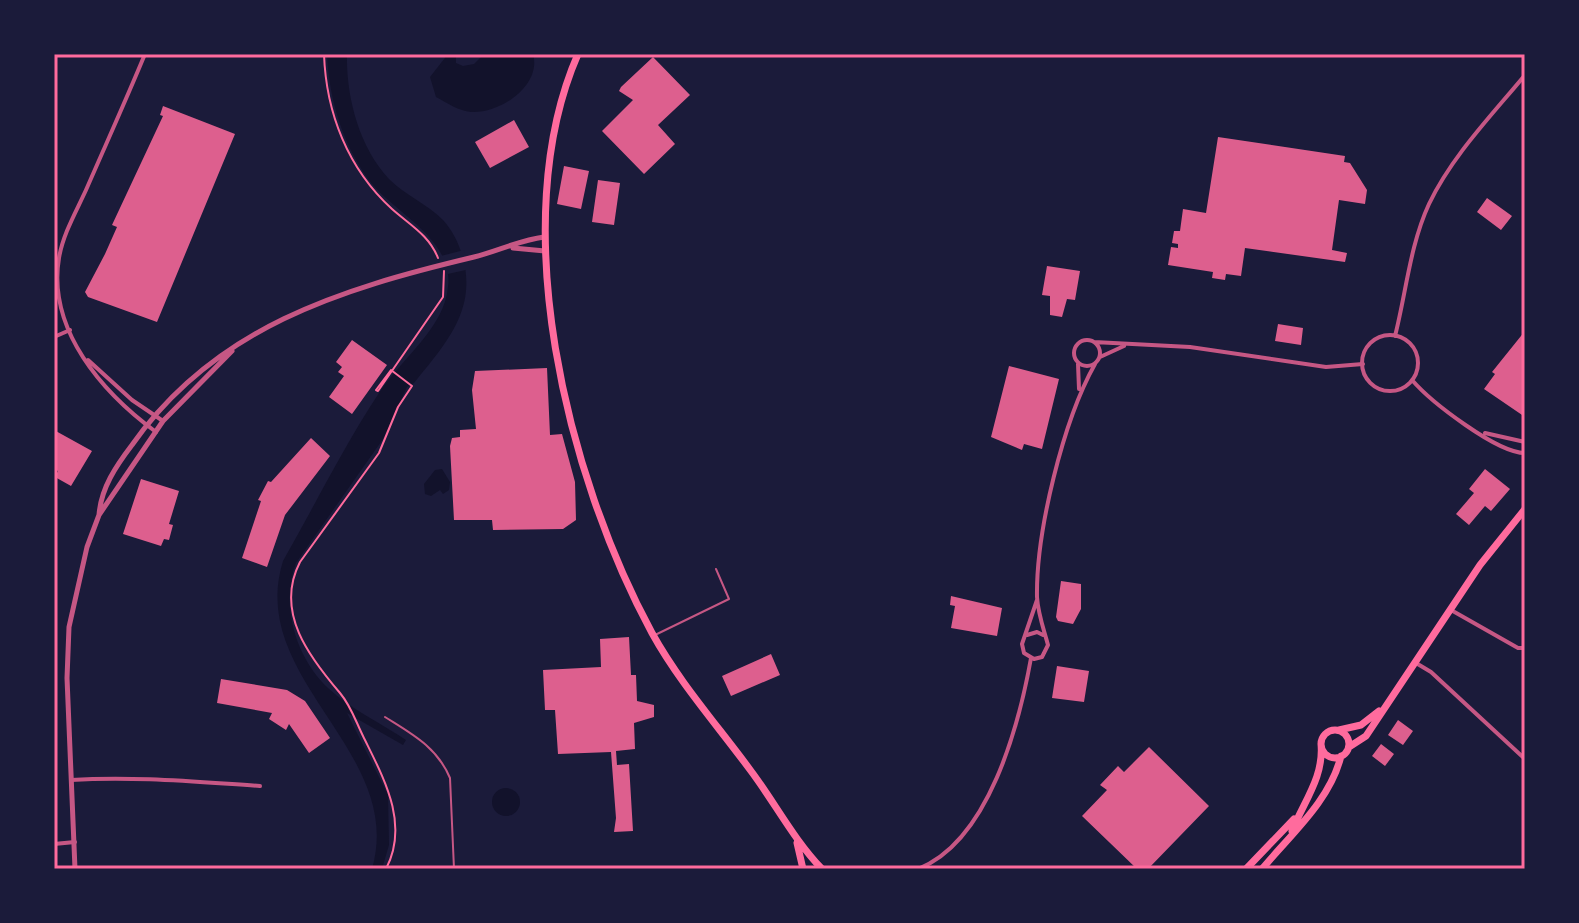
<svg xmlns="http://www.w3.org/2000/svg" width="1579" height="923" font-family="'Varela Round',sans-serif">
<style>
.water{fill:#12122b}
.pier{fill:#1b1b3a}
.building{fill:#dd5f8e}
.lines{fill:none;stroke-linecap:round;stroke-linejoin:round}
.path{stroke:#ff6b9d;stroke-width:2}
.service{stroke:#c65784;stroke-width:2}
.minor{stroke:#c65784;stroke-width:4}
.tertiary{stroke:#c65784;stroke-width:5}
.primary{stroke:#ff6b9d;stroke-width:7}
.trunk{stroke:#ff6b9d;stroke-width:7}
.neatline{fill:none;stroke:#ff6b9d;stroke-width:3}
</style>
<rect width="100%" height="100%" fill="#1b1b3a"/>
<path class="water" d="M327 54H347C346 97 359 147 389 179 405 195 427 204 443 220 453 231 459 244 463 258 477 311 445 344 414 383L407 387 383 439 296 563C280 605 296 658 328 688 350 709 381 723 406 740L403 745 347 713 388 795 389 845 382 869H372C406 751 246 679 283 561 315 505 344 446 379 393 401 359 444 329 448 287 454 238 393 213 368 179 342 142 329 99 327 54Z
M448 54H456V63L463 66 474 64 484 54H533C542 85 500 114 471 112 459 111 447 103 436 97L430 77Z
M442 469 450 482 449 490 443 494 440 490 431 496 425 494 424 484 435 470Z
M492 802a14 14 0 1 1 28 0a14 14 0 1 1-28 0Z"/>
<path class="pier" d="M464 250 470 269 443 275 437 257Z"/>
<path class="building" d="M653 57 690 95 658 125 675 144 644 174 602 131 633 100 619 91 621 87Z
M163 106 235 134 157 322 88 297 85 292 105 254 117 227 112 225 163 116 160 115Z
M514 120 529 147 490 168 475 142Z
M1218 137 1345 156 1344 162 1350 163 1367 190 1365 204 1339 200 1332 250 1347 253 1345 262 1245 248 1241 276 1226 274 1225 280 1212 278 1213 272 1168 265 1171 247 1178 248V244L1172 243 1174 231H1180L1183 209 1206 213Z
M564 166 589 171 581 209 557 204Z
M598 180 620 183 614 225 592 222Z
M1487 198 1512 216 1501 230 1477 212Z
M1047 266 1080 271 1075 300 1067 299 1062 317 1050 315V296L1042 295Z
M1278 324 1303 328 1301 345 1275 341Z
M1525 331V417L1484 389 1495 374 1492 372Z
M352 340 387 365 352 414 329 397 344 376 338 372 342 367 336 362Z
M1009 366 1059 379 1042 449 1024 444 1022 450 991 437Z
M547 368 550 435 562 434 575 482 576 520 563 529 493 530 492 520H454L450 446 452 438 460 437V430L476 429 472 390 475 371Z
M54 430 92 451 71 486 55 477 58 471 54 469Z
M311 438 330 456 285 515 267 567 242 558 261 501 258 500 268 481 271 482Z
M1485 469 1510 489 1491 511 1485 506 1469 525 1456 514 1474 493 1469 489Z
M141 479 179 491 169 524 173 525 169 540 164 539 161 546 123 534Z
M1061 581 1081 584V609L1073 624 1058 621 1056 617Z
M951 596 1002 608 997 636 951 628 955 606 950 605Z
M629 637 631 675H636L637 701 654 705V717L634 723 635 749 616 751 617 765 629 764 633 831 614 832 616 818 611 752 558 754 555 710H545L543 670 601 667 600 639Z
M771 654 780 675 731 696 722 676Z
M1057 666 1089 671 1084 702 1052 698Z
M221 679 287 690 305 701 330 738 309 753 289 724 286 730 269 719 272 713 217 703Z
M1398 720 1413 731 1403 745 1388 735Z
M1381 744 1394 754 1385 766 1372 756Z
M1149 747 1209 806 1148 869H1137L1082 816 1107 790 1100 785 1118 766 1124 772Z"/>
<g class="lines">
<path class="path" d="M324 54C326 113 348 169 392 209 410 225 429 235 438 258
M386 869C410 823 383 777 363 736 356 722 351 706 340 693 310 658 274 612 300 562L379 453 398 407 412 386 391 370 376 390 378 391 443 297 444 271"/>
<path class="service" d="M655 635 729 599 716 569
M385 717C412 734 437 747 450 778L454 869"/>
<path class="minor" d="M145 54C126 100 106 144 86 190 76 212 63 234 59 258 47 330 103 393 156 432
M1362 363a28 28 0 1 1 56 0a28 28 0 1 1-56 0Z
M1395 336C1406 293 1410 245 1429 204 1452 156 1491 116 1525 75
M54 337 70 330
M1074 353a13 13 0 1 1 26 0a13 13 0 1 1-26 0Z
M1094 342 1190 347 1326 367 1363 364
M1100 357 1124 346
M88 360 132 400 163 421
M1078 364 1079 389
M1412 380C1431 402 1497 453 1525 453
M1485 433 1525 442
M1037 600 1022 644 1024 653 1034 659 1042 657 1048 645C1044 630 1038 614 1037 597 1036 532 1063 421 1095 364
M1451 610 1518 648H1525
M1027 635 1037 632 1043 635
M1416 663 1431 672 1525 759
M71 780C135 776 197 782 260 786
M54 844 75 842
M918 869C989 841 1019 725 1031 658"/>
<path class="tertiary" d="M513 248 545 251
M99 515C101 488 116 466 132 445 215 327 340 289 474 257 498 251 520 240 544 237
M75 869 67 678 69 627 87 547 99 515 163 421 232 351"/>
<path class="primary" d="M578 54C504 223 567 476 652 633 679 682 718 726 751 771 775 803 794 840 822 869
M797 843 803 869"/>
<path class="trunk" d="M1321 744a14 14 0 1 1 28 0a14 14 0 1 1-28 0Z
M1339 730 1361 725 1379 711
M1349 747 1366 736 1480 565 1525 509
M1292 831C1304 801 1324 777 1321 744
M1246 869 1294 819
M1262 869C1291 834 1330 801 1341 756"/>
</g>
<rect width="1579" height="923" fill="none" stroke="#1b1b3a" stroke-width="112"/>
<rect x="56" y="56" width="1467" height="811" class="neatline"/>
</svg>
